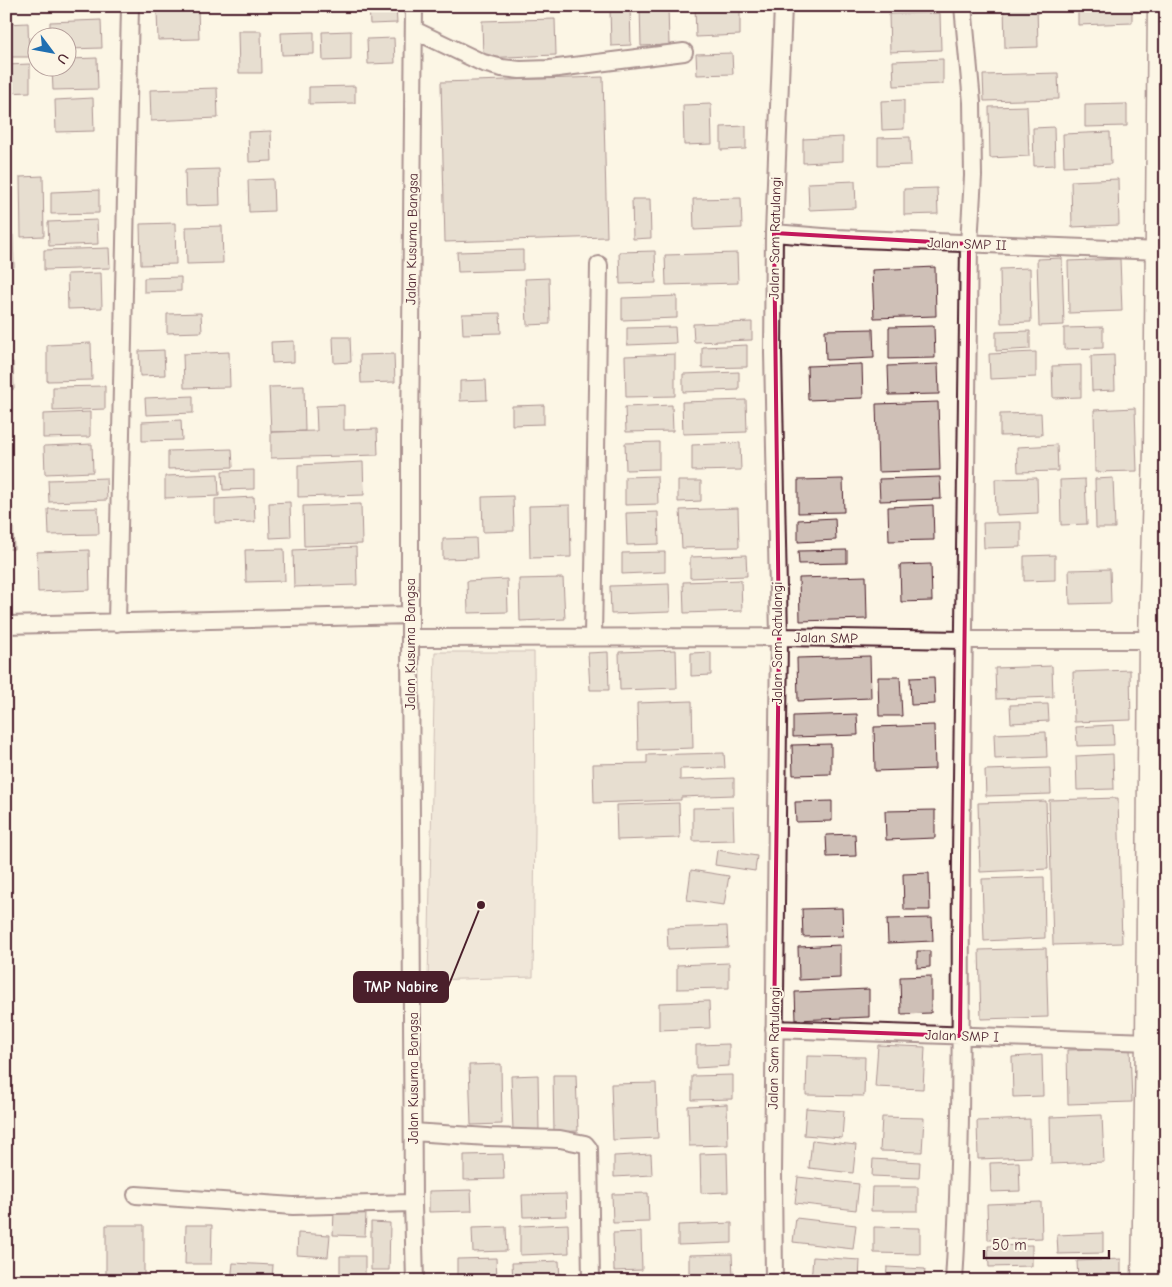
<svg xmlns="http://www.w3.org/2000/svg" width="1172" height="1287" font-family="'Comic Neue',sans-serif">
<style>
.green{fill:#e2d5ca;stroke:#967a7a}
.building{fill:#cfc0b7;stroke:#4a1f2b}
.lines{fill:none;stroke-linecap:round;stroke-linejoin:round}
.minor-casing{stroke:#4a1f2b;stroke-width:20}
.trunk-casing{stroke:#4a1f2b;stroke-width:31}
.minor{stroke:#fcf5e5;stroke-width:16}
.trunk{stroke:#fcf5e5;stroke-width:28}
.marked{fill:none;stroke:#c2185b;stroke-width:4;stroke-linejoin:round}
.labels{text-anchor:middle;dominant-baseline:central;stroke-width:4;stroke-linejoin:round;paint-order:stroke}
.street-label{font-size:14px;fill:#4a1f2b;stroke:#fcf5e5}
.leader{fill:none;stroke:#4a1f2b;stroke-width:2}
.callout-dot{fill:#4a1f2b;stroke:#fcf5e5;stroke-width:2}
.callout{fill:#4a1f2b;stroke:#4a1f2b;stroke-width:2}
.callout-label{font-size:15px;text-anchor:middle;font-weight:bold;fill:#fff}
</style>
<rect width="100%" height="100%" fill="#fcf5e5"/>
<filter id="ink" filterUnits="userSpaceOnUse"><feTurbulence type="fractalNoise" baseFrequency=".02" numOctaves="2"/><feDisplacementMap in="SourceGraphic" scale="10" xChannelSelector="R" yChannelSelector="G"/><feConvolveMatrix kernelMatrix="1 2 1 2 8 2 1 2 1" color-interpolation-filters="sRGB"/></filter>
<g filter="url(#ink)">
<path class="green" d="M435 652H534L535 829 533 977 428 980Z"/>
<path class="building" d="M369 6H396L397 23 370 24Z
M640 6H668L669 45 641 46Z
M695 6H740V35L696 37Z
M1004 6H1037L1038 47 1005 48Z
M630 7 631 45 611 46 610 8Z
M1132 7V23L1078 25V8Z
M198 9 199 39 158 40 157 11Z
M940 13 941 50 890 52 889 14Z
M555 19 556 55 483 58 482 21Z
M101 20 102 48 68 49V38H50V22Z
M28 23 29 57H6V24Z
M238 31H261L262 73H239Z
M351 31V60L323 61 322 32Z
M314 32V54L282 55 281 33Z
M394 38 395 63 368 64 367 39Z
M732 53 733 74 697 75 696 54Z
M97 58 98 89 53 90 52 68H68V59Z
M943 59V84L894 86 893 61Z
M30 64V92L6 93V65Z
M1058 73 1059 99 984 101 983 75Z
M603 77 607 237 445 242 441 82Z
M355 86V103L309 104V87Z
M217 88 218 118 151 121 150 90Z
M93 98 94 131 56 132 55 100Z
M904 100V129L882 130 881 101Z
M711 104 712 144 684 145 683 105Z
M1127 104V126L1085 127V105Z
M1027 106 1029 156 990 158 989 107Z
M6 126H10L11 153H6Z
M746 126V149L721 150V127Z
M1054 127 1055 165 1034 166 1033 128Z
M271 131 272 161 249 162 248 132Z
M1110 132 1111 164 1064 166 1063 134Z
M843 137V161L803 163V139Z
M910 137 911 165 878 166V138Z
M219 169 220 205 186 206 185 170Z
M6 171H9L10 204H6Z
M43 176 44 236 21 237 20 177Z
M273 179 274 211 249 212 248 180Z
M1118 179 1119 225 1072 227 1071 181Z
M855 181 856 208 809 210 808 183Z
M937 188 938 214 904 215V189Z
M99 190V213L51 214V192Z
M741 198 742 228 694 230 693 199Z
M632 199H650L651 238 633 239Z
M97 220 98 244 49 246 48 222Z
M175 223 176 264 141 265 140 224Z
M222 226 223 263 187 264 186 227Z
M6 235H13L14 267 6 268Z
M109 248 110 268 44 270V250Z
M523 250V270L458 272 457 252Z
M655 251 656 283 620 284 619 252Z
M737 253 738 283 666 285 665 255Z
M1062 258 1064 325 1039 326 1037 259Z
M1120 259 1122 311 1069 313 1068 261Z
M935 267 936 316 874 318 872 270Z
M1030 268 1031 322 1001 323 1000 269Z
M101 273 102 308 68 309 67 274Z
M181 277V291L144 292V278Z
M549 278 550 324 527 325 525 279Z
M677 296V318L622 320V298Z
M201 313 202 332 167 333V314Z
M500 313 501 333 463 334 462 314Z
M752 322V340L694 342 693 324Z
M934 326 935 358 889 359V327Z
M675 327 676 343 627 345V328Z
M1103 327V348L1064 349V328Z
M873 329 874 358 826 360 825 330Z
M1030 331V349L996 351V332Z
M333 337H350L351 362 334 363Z
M294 341V362L272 363 271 342Z
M91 343 92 380 47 381V345Z
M747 345V367L702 368V347Z
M164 350 165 375 140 376 139 351Z
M229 352 230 387 184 388 183 354Z
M1036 352V377L990 379 989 354Z
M394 354 395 382 361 383 360 355Z
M675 354V396L626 397 625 356Z
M1114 355 1115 390 1092 391 1091 356Z
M13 362 14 389H6V363Z
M862 364 863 398 808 400 807 366Z
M938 364 939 394 889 395 888 366Z
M1081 365V397L1053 398 1052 366Z
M739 372V390L683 392V374Z
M486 380 487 400 460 401V381Z
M105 386V409L53 411V387Z
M304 386 305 431 271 432 269 387Z
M193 396V413L146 415 145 398Z
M746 400 747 432 683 434 682 402Z
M938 402 940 470 878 472 876 404Z
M344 405V430L377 429 378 455 271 458V432L317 431 316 406Z
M544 405V424L512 425V406Z
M672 405 673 431 626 432 625 407Z
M1135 408 1137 471 1095 472 1094 410Z
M90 412V437L43 438V414Z
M1041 413 1042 435 1000 436V414Z
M181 420 182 440 142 441V422Z
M659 442V469L626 470 625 443Z
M740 443 741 470 692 471V445Z
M92 444 93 472 45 474 44 446Z
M1057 445 1058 471 1018 472 1017 447Z
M232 449 233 467 168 469V451Z
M363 462 364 495 298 497V465Z
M254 470V489L223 490 222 471Z
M218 474 219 496 165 498V476Z
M657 476 658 504 625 505V477Z
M940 477 941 499 880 501 879 479Z
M106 478 107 500 49 502 48 480Z
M1037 478 1038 513 996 515 995 479Z
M1113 478 1115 528H1096L1095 479Z
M843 479 844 512 798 513V480Z
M1085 479 1087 524 1061 525 1060 480Z
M678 481H701V501L678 502Z
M10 483 11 516H6V484Z
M513 496 514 531 483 532 482 497Z
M254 497 255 522 215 523V499Z
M290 502 291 537 270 538 269 503Z
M361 504 362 544 304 546 303 506Z
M570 505 571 557 530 558 529 506Z
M933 505 934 540 889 541 888 507Z
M98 508 99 534 49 535 48 509Z
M738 508 739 547 682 548 680 510Z
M658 512 659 544 627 545 626 513Z
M835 518 836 540 798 542V520Z
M1021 522V547L984 548 983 523Z
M6 528H13L14 549H6Z
M476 538 477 558 443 559V539Z
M356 547 357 585 294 587 293 550Z
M284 549 285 581 246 582 245 550Z
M89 550 90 590 38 592 37 552Z
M847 550V563L799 564 798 551Z
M665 552V572L622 574V553Z
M746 555 747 576 690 578V557Z
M1055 555V580L1024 581V556Z
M931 564 932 601 901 602 900 565Z
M1110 569 1111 603 1070 604 1069 570Z
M866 576 867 619 800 621 799 578Z
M563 578 565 619 520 621 519 579Z
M507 579 508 612 468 613 467 581Z
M741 580 742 611 684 613 683 582Z
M669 584 670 612 611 614 610 586Z
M676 650 677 688 620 690 619 652Z
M608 652 609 690H590L588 653Z
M711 652V675L691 676V653Z
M870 656 871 698 798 701 797 658Z
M1052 666 1053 697 996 699 995 668Z
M1130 670 1131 720 1074 722 1073 672Z
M878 677H900L902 716H879Z
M934 677 935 704 911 705 910 678Z
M692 701 693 748 638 750 637 703Z
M1048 704 1049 721 1011 723 1010 705Z
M857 714 858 735 793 737V716Z
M934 725 935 769 875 771 874 727Z
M1113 725 1114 745 1077 746 1076 727Z
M1046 732 1047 757 995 759 994 734Z
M831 744V774L793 775 792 745Z
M724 753 725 768 680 769V780L734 778V795L681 797V800L594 803 593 764 647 763V755Z
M1113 754 1114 789 1077 790 1076 756Z
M1050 768 1051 794 986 796 985 770Z
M1118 798 1122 943 1053 945 1049 800Z
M832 801V821L796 822 795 802Z
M1046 801 1048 869 980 872 978 803Z
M679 803 680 838 617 840 616 805Z
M733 807 734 840 693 841V808Z
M935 810V838L886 840 885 811Z
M855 834 856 856 827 857 826 835Z
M717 850 757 856 755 871 715 865Z
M691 870 729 876 724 905 687 900Z
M929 873 930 910H904L903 874Z
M1044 877 1045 938 984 941 982 879Z
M842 908 843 936 803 937 802 909Z
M932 918 933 941 888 943 887 919Z
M727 926 728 947 668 949 667 928Z
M840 945V978L799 980 798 947Z
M1046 948 1048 1017 981 1019 979 950Z
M917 951H930V967L917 968Z
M729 963V988L677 989V965Z
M931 976V1013L901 1014 900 977Z
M869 989V1017L796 1020 795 992Z
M709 1001 710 1028 659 1030V1003Z
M729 1044V1066L696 1068V1045Z
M878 1045 925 1047 923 1089 875 1087Z
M1130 1048 1132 1102 1068 1104 1067 1050Z
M1042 1055 1043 1096 1013 1097 1012 1057Z
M807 1056 865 1057 864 1096 806 1095Z
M501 1064 502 1124 471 1125 469 1065Z
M538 1075 539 1131H513L511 1076Z
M553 1075H576L578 1131 554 1132Z
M733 1075V1099L692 1100V1076Z
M656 1083 658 1138 613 1140 611 1084Z
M727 1104 728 1145 689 1146 688 1106Z
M806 1108 844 1111 842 1138 804 1135Z
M1102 1115 1104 1162 1051 1164 1050 1117Z
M882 1117 924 1118 922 1152 880 1151Z
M1030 1119 1031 1157 978 1159 977 1121Z
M812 1140 856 1145 853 1173 809 1168Z
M727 1153 728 1192 701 1193 700 1154Z
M503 1154 504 1179 464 1180V1155Z
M651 1154 652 1175 614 1177V1156Z
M873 1159 920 1162 919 1178 872 1176Z
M1019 1162 1020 1191 991 1192 990 1163Z
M798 1177 859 1184 856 1210 795 1203Z
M872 1187H918V1211H871Z
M471 1190 472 1211 429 1212V1191Z
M648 1193 649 1222 613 1223 612 1194Z
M566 1194 567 1216 523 1217 522 1195Z
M1041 1202 1042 1238 988 1240 987 1204Z
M334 1212 366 1213 365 1236 333 1235Z
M796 1218 856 1225 853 1249 793 1242Z
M371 1222 390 1223 389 1270H371Z
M732 1223V1243L678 1245V1225Z
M568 1224 569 1253 520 1255V1226Z
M106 1225H144V1281H106Z
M186 1225H212L211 1264H185Z
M506 1227 507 1251 473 1252 472 1228Z
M874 1227 920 1228V1254L874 1253Z
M641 1232 642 1270 614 1271 613 1233Z
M298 1233 330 1235 328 1257 297 1255Z
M1103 1233V1253L1058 1254 1057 1235Z
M1032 1245V1266L989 1267 988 1246Z
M732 1254 733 1277 689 1279V1255Z
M340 1256H365V1280H340Z
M813 1257 860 1260 859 1281H811Z
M496 1258 497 1279 457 1281V1259Z
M1121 1259V1281H1078L1077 1261Z
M559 1261 560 1281H513L512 1263Z
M233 1263 273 1265 272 1281H231Z
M887 1267 925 1269 924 1281H886Z
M1038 1276V1281H982V1278Z"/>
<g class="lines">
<g class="minor-casing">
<path id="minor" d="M414 6 410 442V638L413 1203 415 1281
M414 30 483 63 502 68 520 70 550 69 684 52
M774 233 835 238 1160 251
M117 623 130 6
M6 625 410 615
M593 637 599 265
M410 638 779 637 963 640H1153
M774 1029 1150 1042
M413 1132 488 1137 560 1139 585 1144 589 1149 591 1281
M136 1195 293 1206 413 1203
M774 1281 773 1173 779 637 773 353 774 233 783 6
M954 1281C963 1139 960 996 961 854 962 650 966 447 969 244L973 176 972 102 963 6"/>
</g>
<g class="trunk-casing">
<path id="trunk" d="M1146 1281 1150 1042 1153 640 1158 448 1162 6"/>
</g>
<use href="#minor" class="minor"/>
<use href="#trunk" class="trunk"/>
</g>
</g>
<path d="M0 0H1172V1287H0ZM774 233 969 244 960 1036 774 1029 779 637Z" fill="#fcf5e5" fill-opacity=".55" fill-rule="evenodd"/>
<path class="marked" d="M774 233 969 244 960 1036 774 1029 779 637Z"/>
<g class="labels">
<g class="street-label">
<text transform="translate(775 238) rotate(-89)">Jalan Sam Ratulangi</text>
<text transform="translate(412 239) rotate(-89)">Jalan Kusuma Bangsa</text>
<text transform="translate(967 244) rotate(2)">Jalan SMP II</text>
<text transform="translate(826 638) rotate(1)">Jalan SMP</text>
<text transform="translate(777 643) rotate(-90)">Jalan Sam Ratulangi</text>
<text transform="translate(410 644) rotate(-90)">Jalan Kusuma Bangsa</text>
<text transform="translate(962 1036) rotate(2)">Jalan SMP I</text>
<text transform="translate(774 1048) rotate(-89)">Jalan Sam Ratulangi</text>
<text transform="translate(413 1078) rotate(-90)">Jalan Kusuma Bangsa</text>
</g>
</g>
<path class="leader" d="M481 905L448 987"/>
<circle class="callout-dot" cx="481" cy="905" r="5"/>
<rect class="callout" x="354" y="972" width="94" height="30" rx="5"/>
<g class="callout-label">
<text x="401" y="992">TMP Nabire</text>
</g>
<rect width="1172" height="1287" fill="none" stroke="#fcf5e5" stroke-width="25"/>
<rect x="12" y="12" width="1147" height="1262" fill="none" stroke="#4a1f2b" stroke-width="2" filter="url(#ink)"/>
<g transform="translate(52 52) rotate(122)"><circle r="24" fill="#fcf5e5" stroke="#b59f9b"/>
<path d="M0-4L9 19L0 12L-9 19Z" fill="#1f6fb2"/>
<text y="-8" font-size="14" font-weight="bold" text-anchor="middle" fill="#4a1f2b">U</text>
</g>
<path d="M984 1250v8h125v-8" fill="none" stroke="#4a1f2b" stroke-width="2.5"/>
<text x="992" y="1250" font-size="15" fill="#4a1f2b" stroke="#fcf5e5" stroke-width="4" paint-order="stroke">50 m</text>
</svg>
